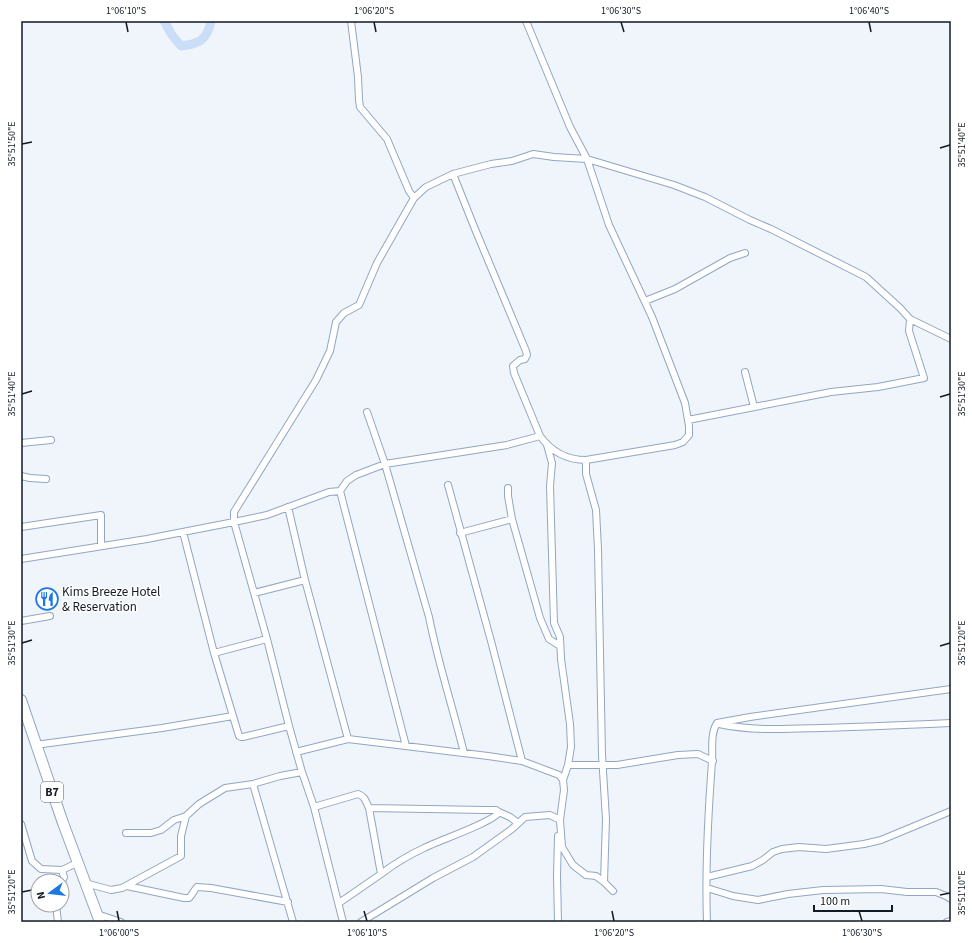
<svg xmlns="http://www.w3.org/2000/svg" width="972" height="943" font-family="'Source Sans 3',sans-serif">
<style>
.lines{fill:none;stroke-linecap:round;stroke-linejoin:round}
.river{stroke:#cbdef8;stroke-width:9}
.minor-casing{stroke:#91a6c3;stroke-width:8}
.trunk-casing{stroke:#91a6c3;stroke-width:12}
.minor{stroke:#fff;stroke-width:6}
.trunk{stroke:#fff;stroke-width:10}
.ticks{fill:none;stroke:#121a24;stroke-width:1.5}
.labels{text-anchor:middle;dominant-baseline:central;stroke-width:3;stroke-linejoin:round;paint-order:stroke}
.shield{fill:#fff;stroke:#595f66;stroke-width:1}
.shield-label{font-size:12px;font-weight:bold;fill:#121a24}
.poi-label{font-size:13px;fill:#121a24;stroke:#fff;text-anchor:start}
.neatline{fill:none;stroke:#121a24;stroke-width:1.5}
.ticks-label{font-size:10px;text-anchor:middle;fill:#121a24}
</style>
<rect width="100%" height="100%" fill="#f0f5fb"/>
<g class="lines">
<path class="river" d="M164 21 172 35 181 46C199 44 207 40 211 21"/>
<g class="minor-casing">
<path id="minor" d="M351 21 358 77 359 100 360 107 387 139 409 191 414 198
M453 174 475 229 526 351 527 355 525 359 520 360 513 366 514 373 540 436C551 451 567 460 586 460L675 445 683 442 689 435V426L685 403 652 317 609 225 587 159 570 127 526 21
M645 301 675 289 730 258 745 253
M745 372 754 407
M367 412 385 464 429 617C438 663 453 708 464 753
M688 420 831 392 878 387 924 378 909 331 910 319
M21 443 51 440
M547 445 552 463 550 486 554 623 560 637 561 659 570 724 571 747 568 765 563 780
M586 460V474L596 510 598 549 602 755 606 819 604 882
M21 476 30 478 46 479
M448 485 491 641 522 761
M508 488V496L512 519 540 618 549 639 560 646
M340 491 406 746
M288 507 305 580 348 739
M21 527 101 515V546
M183 532 214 653 239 736 241 737H243L289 726
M460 533 512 519
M21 559 147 539 234 522 267 515 329 492 340 491 347 481 356 475 385 464 507 445 540 436
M254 593 305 580
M21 621 50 616
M214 653 267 639
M719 724C752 731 786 729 820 728 863 727 907 725 951 723
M35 745 162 728 233 716
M296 752 348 739 488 756 522 761 559 775 563 780 564 790 560 820 562 847 573 865 586 875 596 876 604 882 613 891
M568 765H617L678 755 698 754 713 761
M302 772 314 807
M253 784 293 922
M369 808 485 810H496L499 812C494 822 437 841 424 848 409 855 394 864 381 874
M499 812 510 817 518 823
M21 824 32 861 41 869 62 870 77 863
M126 833H151L161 830 174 820 186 816 199 804 225 788 253 784 280 776 302 772 289 726 267 639 234 522V512L316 380 330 351 336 322 344 313 359 305 377 263 414 198 426 187 453 174 491 164 512 161 533 154 554 157 587 159 674 185 705 197 750 220 771 229 866 277 900 308 910 319 951 339
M62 870 64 877 62 882
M707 877 752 866 763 860 773 852 782 849 799 847 826 849 864 844 881 840 951 811
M85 883 111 890 122 888 181 856V836L186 816
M127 886 184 898H189C193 894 194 890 197 887L211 888 288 902
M707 888 733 896 758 900 788 894 823 890 881 889 907 892H936L946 896 951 899
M339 903 381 874 369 808C366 802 365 796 358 794L314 807 343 922
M56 905 58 922
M97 914 121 922
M361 922 433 878 473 857 512 829 525 817 550 815 560 820V823
M558 922 557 876 558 836
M707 922C705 869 708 815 712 762 713 750 710 734 717 723L750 717 951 689
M947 922 951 921"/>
</g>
<g class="trunk-casing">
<path id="trunk" d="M21 700 63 823 100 922"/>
</g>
<use href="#minor" class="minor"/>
<use href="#trunk" class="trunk"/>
</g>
<path class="ticks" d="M126 22 128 32M374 22 376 32M621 22 624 32M869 22 871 32M22 144 32 142M940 148 950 145M22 394 32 391M940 397 950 394M22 643 32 640M940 646 950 643M22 892 32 890M940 895 950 893M117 911 119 921M364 911 367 921M612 911 614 921M859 911 862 921"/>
<defs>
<g id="restaurant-ring" transform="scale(1.15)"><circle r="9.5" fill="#fff" stroke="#1e78e2" stroke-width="1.5"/><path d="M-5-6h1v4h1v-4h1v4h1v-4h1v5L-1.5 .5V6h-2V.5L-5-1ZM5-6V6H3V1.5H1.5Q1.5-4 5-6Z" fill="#1e78e2"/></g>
</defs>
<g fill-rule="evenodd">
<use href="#restaurant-ring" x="47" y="599"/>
</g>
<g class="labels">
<rect class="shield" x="41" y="782" width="22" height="20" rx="3"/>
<g class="shield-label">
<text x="52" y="792">B7</text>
</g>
<g class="poi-label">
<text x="62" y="592">Kims Breeze Hotel<tspan x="62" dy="15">&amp; Reservation</tspan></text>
</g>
</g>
<rect width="972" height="943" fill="none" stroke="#ffffff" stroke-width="44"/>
<g transform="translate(50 893) rotate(255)"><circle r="19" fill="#ffffff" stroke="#a0a3a7"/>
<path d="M0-3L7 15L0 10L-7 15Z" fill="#1e78e2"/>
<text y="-6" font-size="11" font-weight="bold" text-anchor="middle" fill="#121a24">N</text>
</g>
<path d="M814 905v6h78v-6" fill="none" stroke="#121a24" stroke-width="2"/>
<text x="820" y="905" font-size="12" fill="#121a24" stroke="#ffffff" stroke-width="3" paint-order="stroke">100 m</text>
<rect x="22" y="22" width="928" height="899" class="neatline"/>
<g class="ticks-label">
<text x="126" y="14">1°06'10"S</text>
<text x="374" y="14">1°06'20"S</text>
<text x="621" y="14">1°06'30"S</text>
<text x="869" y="14">1°06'40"S</text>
<text transform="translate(11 144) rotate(-90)" y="4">35°51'50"E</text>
<text transform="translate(961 145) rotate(-90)" y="4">35°51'40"E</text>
<text transform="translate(11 394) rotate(-90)" y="4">35°51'40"E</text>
<text transform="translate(961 394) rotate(-90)" y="4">35°51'30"E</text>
<text transform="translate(11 643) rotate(-90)" y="4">35°51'30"E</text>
<text transform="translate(961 643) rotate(-90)" y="4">35°51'20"E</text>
<text transform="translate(11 892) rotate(-90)" y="4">35°51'20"E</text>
<text transform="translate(961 893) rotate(-90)" y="4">35°51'10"E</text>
<text x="119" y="936">1°06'00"S</text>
<text x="367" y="936">1°06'10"S</text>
<text x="614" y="936">1°06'20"S</text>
<text x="862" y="936">1°06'30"S</text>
</g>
</svg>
